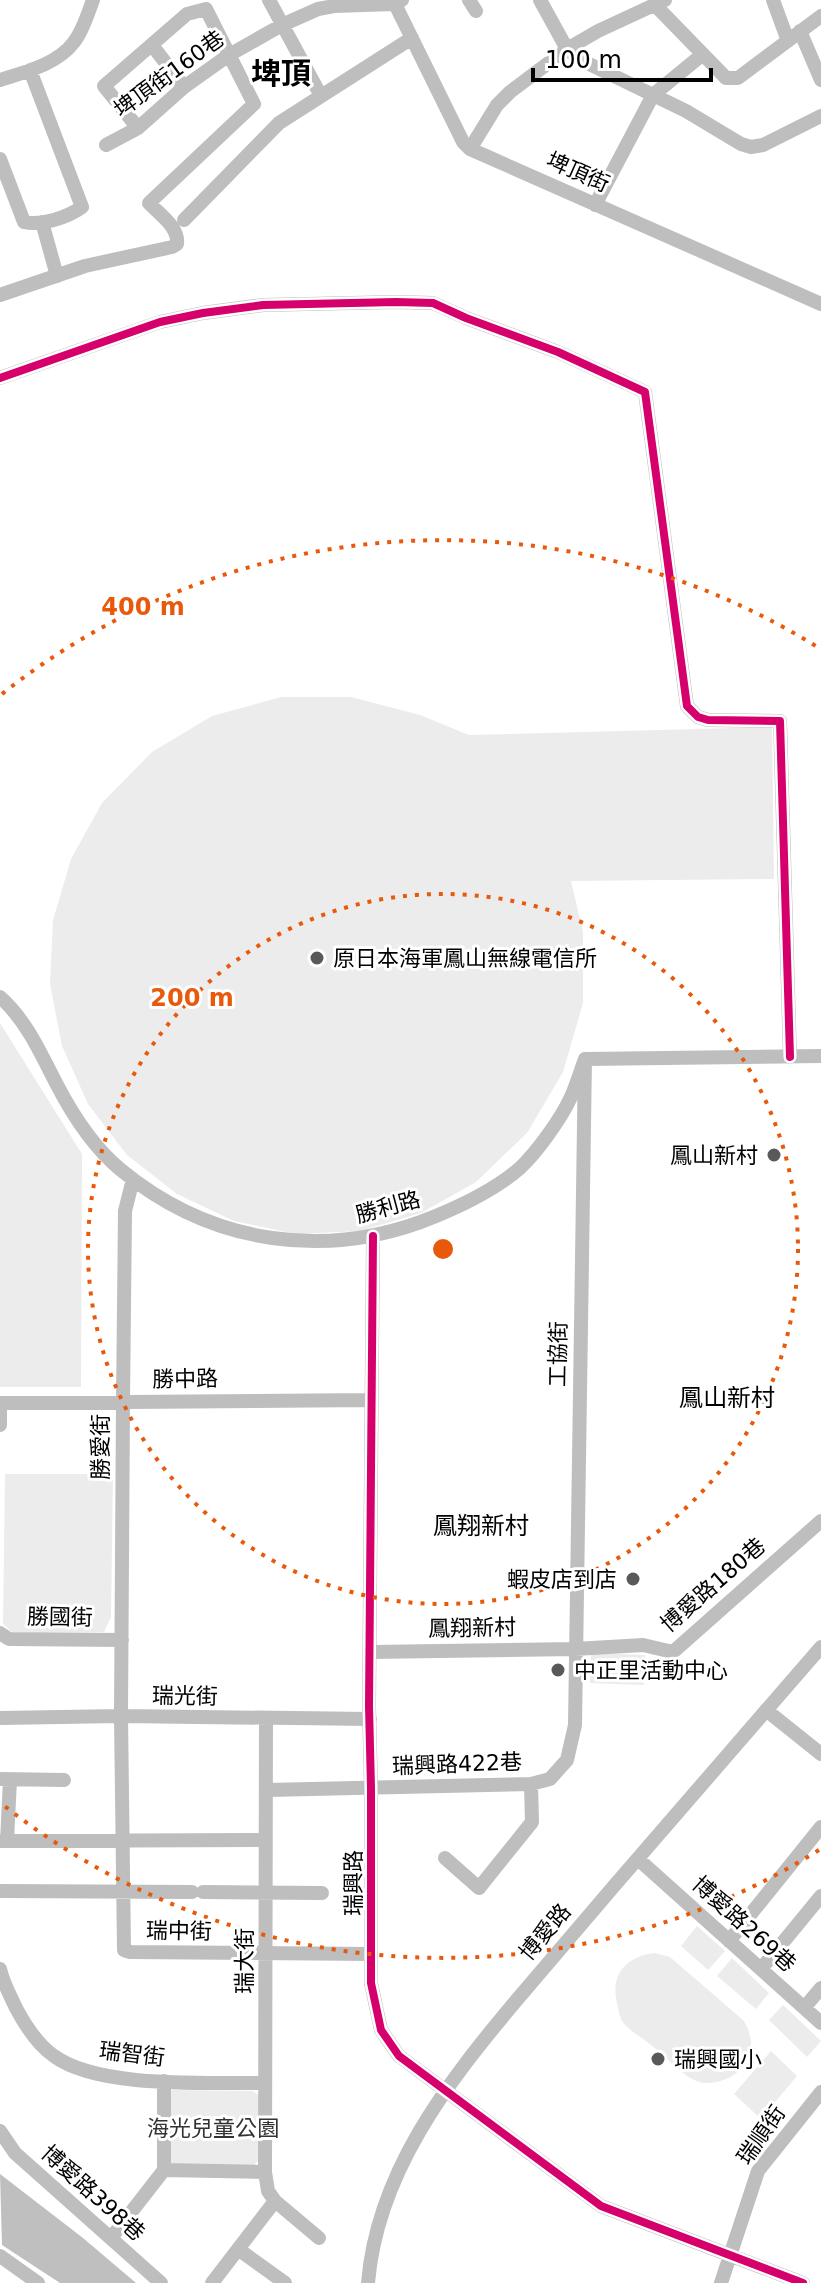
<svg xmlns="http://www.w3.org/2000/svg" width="821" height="2283" font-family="'DejaVu Sans','Noto Sans TC',sans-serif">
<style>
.green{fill:#ececec}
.water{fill:#bfbfbf}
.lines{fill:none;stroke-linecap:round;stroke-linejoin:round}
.minor{stroke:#bebebe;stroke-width:14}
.cycleway-casing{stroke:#fff;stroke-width:13}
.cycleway{stroke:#d6006c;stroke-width:8}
.ring{fill:none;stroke:#e8590c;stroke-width:4;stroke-dasharray:4 8}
.poi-dot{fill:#595959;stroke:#fff;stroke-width:3}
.labels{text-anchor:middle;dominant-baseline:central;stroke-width:6;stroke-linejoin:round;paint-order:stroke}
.street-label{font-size:22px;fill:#000;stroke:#fff}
.poi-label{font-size:22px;fill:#000;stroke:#fff;text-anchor:start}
.park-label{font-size:22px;fill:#333;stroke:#fff}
.neighbourhood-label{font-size:24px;fill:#000;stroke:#fff}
.district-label{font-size:30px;font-weight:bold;fill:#000;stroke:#fff}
.centre{fill:#e8590c;stroke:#fff;stroke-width:4}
.ring-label{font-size:24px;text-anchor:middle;font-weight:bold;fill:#e8590c;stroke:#fff;stroke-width:6;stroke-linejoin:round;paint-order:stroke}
</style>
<rect width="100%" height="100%" fill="#fff"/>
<path class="green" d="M281 697H351L420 715 469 735 772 727 774 879 571 881 583 932V1003L563 1072 527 1133 476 1182 421 1213 360 1231 296 1234 234 1221 177 1194 127 1155 88 1104 62 1046 50 984 53 920 71 859 102 803 152 752 212 716Z
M0 1023 82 1154 81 1387H0Z
M5 1474H113L111 1617 104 1632H12L3 1624Z
M591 1653 645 1655 644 1685 590 1683Z
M697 1926 725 1951 708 1970 681 1946Z
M655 1953 670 1957 743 2020C751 2032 754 2046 747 2060 740 2077 711 2089 694 2080 680 2073 664 2055 651 2045 643 2038 628 2030 622 2021 620 2017 618 2009 617 2003 610 1975 626 1956 655 1953Z
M732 1958 769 1993 756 2009 717 1976Z
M783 2005 821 2041 807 2057 769 2020Z
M771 2051 797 2076 761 2119 734 2094Z
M172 2090 253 2091 260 2096 259 2160 252 2167 172 2165 167 2158V2099Z"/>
<path class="water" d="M0 2174 83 2238 136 2283H60L2 2245Z"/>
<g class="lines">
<path class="minor" d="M269 0 321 96
M393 0 463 142 470 149 821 304
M469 0 476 11
M540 0 567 49 579 59 686 111 741 144 751 147 763 145 821 116
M773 0 788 41
M655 5 726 78H738L821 16
M800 31 821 80
M152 45 184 87
M0 80C25 72 58 64 74 42 83 31 88 13 93 0
M106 145 138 128 184 87 229 55 282 25 318 9 334 6 395 4 402 0
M470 149 497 105 510 92 567 49 598 31 665 0
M0 159 24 222C42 226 68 217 82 207L30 70
M595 205 653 95 703 54
M184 220 279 123 412 38
M42 222 57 276
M0 295 85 266 172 247 177 244C179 227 160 215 149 203L254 104 206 9 187 14 104 86 138 128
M0 378 160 322 203 313 263 305 396 302 433 303 466 318 558 352 645 392 687 706 698 717 708 720 780 721 790 1057
M0 997C26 1020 40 1052 56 1083 72 1114 94 1148 121 1170 212 1245 328 1261 436 1216 465 1204 496 1189 520 1168 537 1152 560 1120 570 1099 576 1087 580 1072 585 1059L821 1056
M133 1179 125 1211 123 1402 121 1716 124 1950 130 1952 371 1954
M373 1236 369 1706 371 1788V1983L381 2030 399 2056 601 2206 803 2283
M0 1403 370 1400
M0 1425V1403
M0 1633 9 1639 122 1640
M370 1652 575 1649 643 1645 673 1652 821 1521
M766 1710 821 1754
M0 1718 121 1716 370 1719
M266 1719 265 2172 268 2191 275 2201 319 2238
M0 1779 64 1780
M267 1790 531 1784 550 1779 567 1760 575 1725 585 1059
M0 1841 266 1840
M7 1841 10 1780
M445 1858 479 1888 532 1822 531 1784
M638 1859 821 2023
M0 1891 192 1892
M203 1892 322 1893
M729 1941 821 1827
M0 1969C3 1983 10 1995 16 2008 25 2025 38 2045 54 2056 99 2089 209 2082 265 2083
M761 1969 821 1896
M804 2008 821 1988
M0 2131 15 2153 161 2283
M164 2170 265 2172
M111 2238 164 2170V2081
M238 2249 285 2283
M0 2256 38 2283
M212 2283 275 2201
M368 2283C377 2173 447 2083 515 2002 548 1963 581 1925 614 1886 683 1806 752 1727 821 1647
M721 2283 758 2171 821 2092"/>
<g class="cycleway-casing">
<path id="cycleway" d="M0 378 160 322 203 313 263 305 396 302 433 303 466 318 558 352 645 392 687 706 698 717 708 720 780 721 790 1057
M373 1236 369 1706 371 1788V1983L381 2030 399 2056 601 2206 803 2283"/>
</g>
<use href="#cycleway" class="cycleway"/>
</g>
<g class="ring">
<circle cx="443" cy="1249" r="355"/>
<path d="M819 1850A709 709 0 0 1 2 1804M2 694A709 709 0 0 1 819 648"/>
</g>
<g class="poi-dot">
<circle cx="317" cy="958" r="8"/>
<circle cx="774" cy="1155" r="8"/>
<circle cx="633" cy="1579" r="8"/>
<circle cx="558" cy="1670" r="8"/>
<circle cx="658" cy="2059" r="8"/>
</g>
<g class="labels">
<g class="street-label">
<text transform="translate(169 74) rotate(-36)">埤頂街160巷</text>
<text transform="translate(578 172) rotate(24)">埤頂街</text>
<text transform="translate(388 1207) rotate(-15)">勝利路</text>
<text transform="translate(558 1354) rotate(-89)">工協街</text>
<text transform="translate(185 1379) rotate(-1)">勝中路</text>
<text transform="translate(100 1447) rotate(-90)">勝愛街</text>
<text transform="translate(713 1585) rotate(-41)">博愛路180巷</text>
<text transform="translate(60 1617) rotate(1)">勝國街</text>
<text transform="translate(472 1628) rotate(-1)">鳳翔新村</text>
<text transform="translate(185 1696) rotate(1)">瑞光街</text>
<text transform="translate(457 1764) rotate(-2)">瑞興路422巷</text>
<text transform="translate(353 1883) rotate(-90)">瑞興路</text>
<text transform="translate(744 1924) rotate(42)">博愛路269巷</text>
<text transform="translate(179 1931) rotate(1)">瑞中街</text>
<text transform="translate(545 1932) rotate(-50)">博愛路</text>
<text transform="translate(244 1961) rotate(-90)">瑞大街</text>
<text transform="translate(132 2054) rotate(7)">瑞智街</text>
<text transform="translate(761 2135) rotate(-55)">瑞順街</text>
<text transform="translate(93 2193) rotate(42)">博愛路398巷</text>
</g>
<g class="poi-label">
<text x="333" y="958">原日本海軍鳳山無線電信所</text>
<text x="758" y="1155" text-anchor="end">鳳山新村</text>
<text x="617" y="1579" text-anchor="end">蝦皮店到店</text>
<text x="574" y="1670">中正里活動中心</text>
<text x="674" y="2059">瑞興國小</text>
</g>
<g class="park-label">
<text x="213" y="2128">海光兒童公園</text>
</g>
<g class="neighbourhood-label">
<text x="727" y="1398">鳳山新村</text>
<text x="481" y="1526">鳳翔新村</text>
</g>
<g class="district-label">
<text x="281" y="73">埤頂</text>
</g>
</g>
<circle cx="443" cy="1249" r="12" class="centre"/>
<g class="ring-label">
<text x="143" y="615">400 m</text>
<text x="192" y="1006">200 m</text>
</g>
<path d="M533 68v12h178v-12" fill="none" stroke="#000000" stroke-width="4"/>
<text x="545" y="68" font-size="24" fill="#000000" stroke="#ffffff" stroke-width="6" paint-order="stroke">100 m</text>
</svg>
